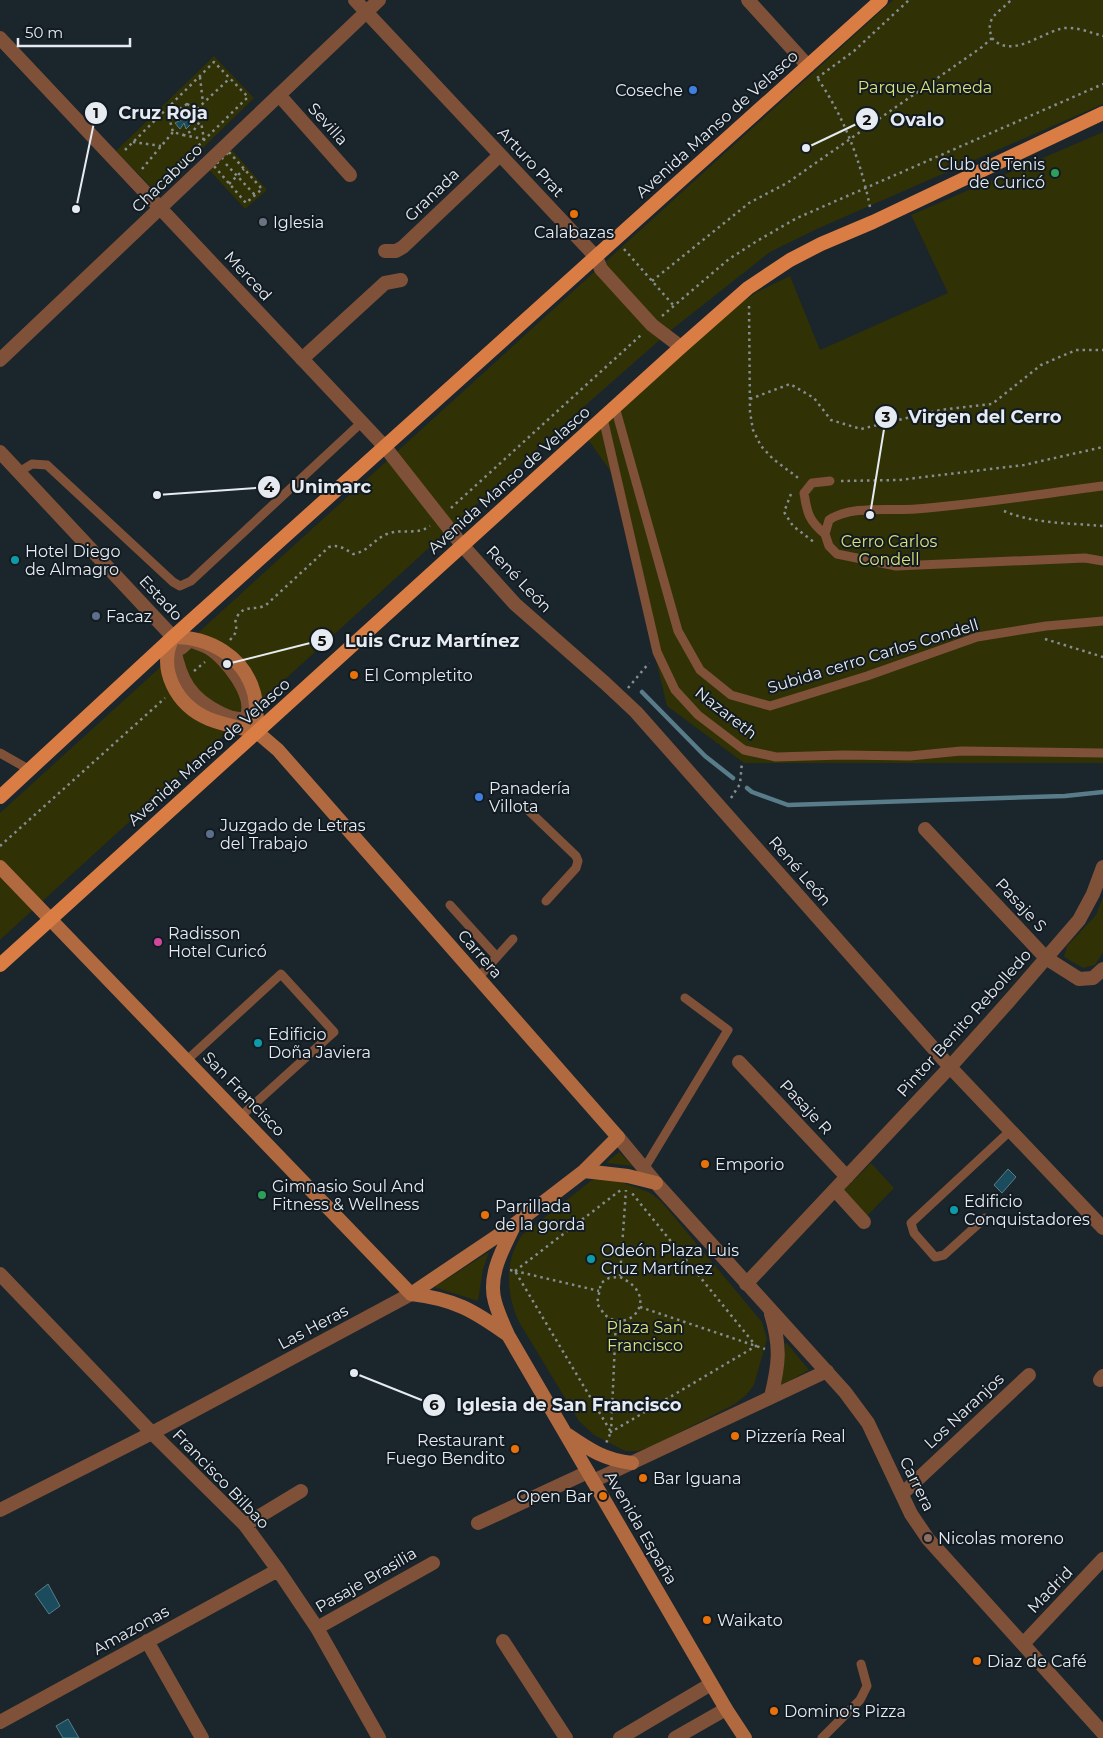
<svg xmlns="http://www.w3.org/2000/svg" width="1103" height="1738" font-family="Montserrat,sans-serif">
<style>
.green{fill:#303104}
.water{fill:#1b4c5d;stroke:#587c89}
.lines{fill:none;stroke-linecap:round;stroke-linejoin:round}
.stream{stroke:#587c89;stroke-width:4.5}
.path{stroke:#858d93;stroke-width:2.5;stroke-dasharray:2.5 4;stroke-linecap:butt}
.service{stroke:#7e5138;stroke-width:9}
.pedestrian{stroke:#7e5138;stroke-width:14}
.minor{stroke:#7e5138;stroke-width:14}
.tertiary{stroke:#7e5138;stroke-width:14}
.secondary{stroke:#b16a40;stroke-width:14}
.primary{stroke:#d97d45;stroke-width:14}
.shop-dot{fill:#3f7fe0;stroke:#121b22;stroke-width:2}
.leisure-dot{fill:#2e9e5b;stroke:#121b22;stroke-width:2}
.food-dot{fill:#e8710a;stroke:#121b22;stroke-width:2}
.worship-dot{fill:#6b7280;stroke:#121b22;stroke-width:2}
.culture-dot{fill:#0f9aa8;stroke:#121b22;stroke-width:2}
.service-dot{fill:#5c6f8a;stroke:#121b22;stroke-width:2}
.hotel-dot{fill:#d1479c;stroke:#121b22;stroke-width:2}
.education-dot{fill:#8d6e63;stroke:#121b22;stroke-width:2}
.labels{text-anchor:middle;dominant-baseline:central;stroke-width:4;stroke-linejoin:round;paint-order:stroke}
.park-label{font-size:16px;fill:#dce179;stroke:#121b22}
.poi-label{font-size:16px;fill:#e5ebf0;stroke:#121b22;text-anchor:start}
.street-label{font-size:16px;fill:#e5ebf0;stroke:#121b22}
.leader{fill:none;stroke:#e5ebf0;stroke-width:2}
.callout-dot{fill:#e5ebf0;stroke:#121b22;stroke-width:2}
.mark-label{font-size:15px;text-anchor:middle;font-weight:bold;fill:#111}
.callout-label{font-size:18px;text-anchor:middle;font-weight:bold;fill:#e5ebf0;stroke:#121b22;stroke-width:4;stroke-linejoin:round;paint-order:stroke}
</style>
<rect width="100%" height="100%" fill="#1b252c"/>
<path class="green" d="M893 0H1103V104L819 228 770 252 670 331 571 418 0 940V813Z
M214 56 254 98 157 193 116 151Z
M1103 132V763H744L667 706 611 472 587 438 635 398 722 316 757 292 790 276 820 350 948 293 911 215Z
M224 141 267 190 245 209 202 162Z
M1103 897V952L1095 965 1083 968 1064 957 1067 946 1096 915Z
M619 1152 633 1166 606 1163Z
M871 1163 894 1188 867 1216 843 1191Z
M609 1178 649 1192 661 1201 762 1322 767 1339 754 1385 746 1395 735 1404 653 1446 638 1451H625L594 1435 579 1421 519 1322C506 1294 504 1261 522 1235L592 1180Z
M489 1252 483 1269 478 1301 434 1287Z
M786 1342 809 1370 778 1387Z"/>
<path class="water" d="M183 110 185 115 189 111 194 117 188 120 193 122 186 129 184 123 180 129 175 123 181 120 176 117Z
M1008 1169 1016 1177 1002 1193 994 1185Z
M48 1584 60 1606 49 1614 35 1594Z
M68 1719 79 1738H63L56 1726Z"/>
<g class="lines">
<path class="stream" d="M642 692 705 756 733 778
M747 788 752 792 788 805 1065 796 1103 792"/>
<path class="path" d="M992 38C1010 59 1040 34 1060 29 1073 25 1091 33 1103 36
M200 77 203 103
M817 78 854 51 909 0
M818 79C844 117 861 162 870 207
M187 104 197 109 201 120 194 130 183 135 173 132 170 121 178 110Z
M197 109 230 78
M183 135 204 139 201 122
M133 142 161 146
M125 150 214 62 248 97 158 185
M229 152 262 189 246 203 214 166Z
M226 164 255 195
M142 169 173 132
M229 184 244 169
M624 249 674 306
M652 281 749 203 787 183 982 47 992 38C984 17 999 13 1011 0
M749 306 750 412 753 430 761 446 773 459 801 480
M662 316 729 259 757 241 797 218 1103 84
M750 399 790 384 814 398 831 420 861 429 940 410 992 404 1041 365 1076 350H1103
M841 481 899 480 1024 465 1103 447
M791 494 784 512 793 526 815 543
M451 508 641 335
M1004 511C1034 524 1071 523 1103 526
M1045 639 1103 657
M230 640C235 634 238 631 235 623 240 602 254 612 266 605L329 547C339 544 345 549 353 554 368 552 374 539 387 534 402 528 415 536 430 526
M194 671 205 662
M628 688 649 663
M731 798 740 784 742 762
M0 846 165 698
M510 1270 515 1271 611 1432 606 1443
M515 1271 622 1189
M515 1271 599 1291
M620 1276 626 1190
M620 1277C663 1297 628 1337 604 1314 602 1311 600 1307 597 1304L601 1283 609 1278Z
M640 1307 765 1349
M616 1320 611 1432 756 1346 631 1192"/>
<path class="service" d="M615 407 678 631 700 670 731 695 770 706 867 676 977 637 1046 626 1103 621
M603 418 657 652 675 690 698 715 744 750 776 757 843 755 910 756 961 751 1103 753
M19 472 32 464 47 465 173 582 180 586 191 581 362 422
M1103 486C1041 494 978 504 916 509 890 511 851 505 829 520L825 534 829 546 837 554 896 566 1085 558 1103 561
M825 534C809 521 807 513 804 493L812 483 830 481
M0 753 30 770
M527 809 576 856 578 861 576 868 546 901
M450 905 497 957
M478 978 513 939
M187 1060 281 974 334 1032 241 1116
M644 1169 728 1030 685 998
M985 1218 944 1255 935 1257 914 1233 911 1223 1010 1131
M822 1738 860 1700 867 1686 861 1664"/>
<path class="pedestrian" d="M190 640C196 643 203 644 209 648 226 658 257 697 246 718 237 721 228 717 220 713 190 698 180 680 174 648H181Z"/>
<path class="minor" d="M355 0 596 257 601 269 652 325 681 347
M748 0 808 66
M279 95 350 175
M385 251H396L403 247 500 155
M302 359 385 283 401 280
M462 545 515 604 605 683 636 712 950 1067 1103 1228
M925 829 1046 958 1079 979 1093 978 1103 969
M739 1062 847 1177
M618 1137 656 1183 845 1392 868 1423 911 1514 928 1539 1103 1733
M835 1190 864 1222
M0 1274 152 1433 245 1525 278 1570 317 1628 379 1738
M746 1284 950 1067 1009 1001 1079 920 1093 894 1103 867
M1100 1380 1103 1376
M771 1397C779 1364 781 1347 771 1314
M593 1481 827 1371
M902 1494 1029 1375
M0 1510 152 1433 411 1294
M478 1523 588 1472
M245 1525 301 1491
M317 1628 433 1563
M147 1641 202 1738
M503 1641 566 1738
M1023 1644 1103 1559
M0 1722 278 1570
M620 1738 711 1684
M675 1738 726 1709"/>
<path class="tertiary" d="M0 38 385 447 462 545
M0 360 379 0
M0 452 173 637"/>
<path class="secondary" d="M257 732C241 728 224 725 209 719 176 705 157 669 173 637 209 637 244 656 254 693 257 705 257 719 257 732L278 750 618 1137 584 1171 515 1224 411 1294
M0 867 411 1294
M584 1171 628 1176 656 1183
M515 1224C504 1247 487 1275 495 1302 498 1313 503 1324 508 1335L726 1709 745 1738
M411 1294C454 1299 473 1310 508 1335
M568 1435C590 1450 605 1460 632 1463"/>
<path class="primary" d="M0 797 173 637 881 0
M0 965 681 347 748 288 790 260 821 244 873 222 1103 113"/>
</g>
<g class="shop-dot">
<circle cx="693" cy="90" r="5"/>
<circle cx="479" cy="797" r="5"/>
</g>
<g class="leisure-dot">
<circle cx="1055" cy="173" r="5"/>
<circle cx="262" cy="1195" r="5"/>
</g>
<g class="food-dot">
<circle cx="574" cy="214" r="5"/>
<circle cx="354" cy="675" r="5"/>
<circle cx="705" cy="1164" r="5"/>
<circle cx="485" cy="1215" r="5"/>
<circle cx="735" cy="1436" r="5"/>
<circle cx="515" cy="1449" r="5"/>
<circle cx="643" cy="1478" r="5"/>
<circle cx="603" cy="1496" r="5"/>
<circle cx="707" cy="1620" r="5"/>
<circle cx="977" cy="1661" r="5"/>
<circle cx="774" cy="1711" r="5"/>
</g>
<circle class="worship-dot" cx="263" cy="222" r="5"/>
<g class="culture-dot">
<circle cx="15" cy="560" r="5"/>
<circle cx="258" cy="1043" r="5"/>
<circle cx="954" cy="1210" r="5"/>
<circle cx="591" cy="1259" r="5"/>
</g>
<g class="service-dot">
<circle cx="96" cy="616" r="5"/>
<circle cx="210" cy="834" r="5"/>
</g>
<circle class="hotel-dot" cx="158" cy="942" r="5"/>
<circle class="education-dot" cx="928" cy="1538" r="5"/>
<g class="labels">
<g class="park-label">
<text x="925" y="87">Parque Alameda</text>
<text x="889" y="541">Cerro Carlos<tspan x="889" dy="18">Condell</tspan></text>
<text x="645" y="1327">Plaza San<tspan x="645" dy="18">Francisco</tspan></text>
</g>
<g class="poi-label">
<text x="683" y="90" text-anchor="end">Coseche</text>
<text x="1045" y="164" text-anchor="end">Club de Tenis<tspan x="1045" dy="18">de Curicó</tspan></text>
<text x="273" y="222">Iglesia</text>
<text x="574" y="232" text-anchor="middle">Calabazas</text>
<text x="25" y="551">Hotel Diego<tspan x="25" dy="18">de Almagro</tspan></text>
<text x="106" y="616">Facaz</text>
<text x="364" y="675">El Completito</text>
<text x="489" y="788">Panadería<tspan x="489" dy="18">Villota</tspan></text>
<text x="220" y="825">Juzgado de Letras<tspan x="220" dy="18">del Trabajo</tspan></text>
<text x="168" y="933">Radisson<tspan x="168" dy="18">Hotel Curicó</tspan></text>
<text x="268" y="1034">Edificio<tspan x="268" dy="18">Doña Javiera</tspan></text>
<text x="715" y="1164">Emporio</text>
<text x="272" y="1186">Gimnasio Soul And<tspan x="272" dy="18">Fitness &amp; Wellness</tspan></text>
<text x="964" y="1201">Edificio<tspan x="964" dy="18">Conquistadores</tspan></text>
<text x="495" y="1206">Parrillada<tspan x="495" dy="18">de la gorda</tspan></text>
<text x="601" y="1250">Odeón Plaza Luis<tspan x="601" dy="18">Cruz Martínez</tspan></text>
<text x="745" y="1436">Pizzería Real</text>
<text x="505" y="1440" text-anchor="end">Restaurant<tspan x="505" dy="18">Fuego Bendito</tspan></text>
<text x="653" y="1478">Bar Iguana</text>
<text x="593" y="1496" text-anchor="end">Open Bar</text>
<text x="938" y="1538">Nicolas moreno</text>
<text x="717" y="1620">Waikato</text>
<text x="987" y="1661">Diaz de Café</text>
<text x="784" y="1711">Domino's Pizza</text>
</g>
<g class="street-label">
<text transform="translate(328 124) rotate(48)">Sevilla</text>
<text transform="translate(717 124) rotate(-42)">Avenida Manso de Velasco</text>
<text transform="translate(531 162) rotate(47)">Arturo Prat</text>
<text transform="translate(167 178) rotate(-44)">Chacabuco</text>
<text transform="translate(432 195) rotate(-44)">Granada</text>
<text transform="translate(248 276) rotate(47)">Merced</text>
<text transform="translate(509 480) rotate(-42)">Avenida Manso de Velasco</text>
<text transform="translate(519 579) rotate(46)">René León</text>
<text transform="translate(161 598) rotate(47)">Estado</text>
<text transform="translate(873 656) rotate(-17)">Subida cerro Carlos Condell</text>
<text transform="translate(726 713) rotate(38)">Nazareth</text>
<text transform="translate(209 752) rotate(-42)">Avenida Manso de Velasco</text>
<text transform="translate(800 871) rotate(49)">René León</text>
<text transform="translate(1021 905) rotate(47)">Pasaje S</text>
<text transform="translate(480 954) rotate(49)">Carrera</text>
<text transform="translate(964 1023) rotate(-48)">Pintor Benito Rebolledo</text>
<text transform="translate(244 1094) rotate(46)">San Francisco</text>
<text transform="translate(806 1107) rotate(47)">Pasaje R</text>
<text transform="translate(313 1327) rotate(-28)">Las Heras</text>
<text transform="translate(964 1411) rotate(-43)">Los Naranjos</text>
<text transform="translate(221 1479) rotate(46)">Francisco Bilbao</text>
<text transform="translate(917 1484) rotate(64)">Carrera</text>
<text transform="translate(641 1528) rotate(60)">Avenida España</text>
<text transform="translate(366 1580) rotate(-30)">Pasaje Brasilia</text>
<text transform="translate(1050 1590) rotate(-46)">Madrid</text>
<text transform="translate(131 1630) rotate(-29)">Amazonas</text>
</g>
</g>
<path class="leader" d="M76 209L96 113M806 148L867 119M870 515L886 417M157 495L269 487M227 664L322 640M354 1373L434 1405"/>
<g class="callout-dot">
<circle cx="76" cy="209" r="5"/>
<circle cx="806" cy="148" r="5"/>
<circle cx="870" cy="515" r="5"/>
<circle cx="157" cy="495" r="5"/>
<circle cx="227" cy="664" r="5"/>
<circle cx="354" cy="1373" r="5"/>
<circle cx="96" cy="113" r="12"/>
<circle cx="867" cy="119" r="12"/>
<circle cx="886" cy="417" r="12"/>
<circle cx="269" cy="487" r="12"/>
<circle cx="322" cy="640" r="12"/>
<circle cx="434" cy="1405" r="12"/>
</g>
<g class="mark-label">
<text x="96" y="118">1</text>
<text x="867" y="125">2</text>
<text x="886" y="422">3</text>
<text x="269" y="492">4</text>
<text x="322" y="646">5</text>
<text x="434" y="1410">6</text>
</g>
<g class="callout-label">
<text x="163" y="119">Cruz Roja</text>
<text x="917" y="126">Ovalo</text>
<text x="985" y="423">Virgen del Cerro</text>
<text x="331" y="493">Unimarc</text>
<text x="432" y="647">Luis Cruz Martínez</text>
<text x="569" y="1411">Iglesia de San Francisco</text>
</g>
<path d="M18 38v8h112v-8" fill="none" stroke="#e5ebf0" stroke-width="2.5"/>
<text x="25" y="38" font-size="15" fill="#e5ebf0" stroke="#121b22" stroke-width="4" paint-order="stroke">50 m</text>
</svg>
